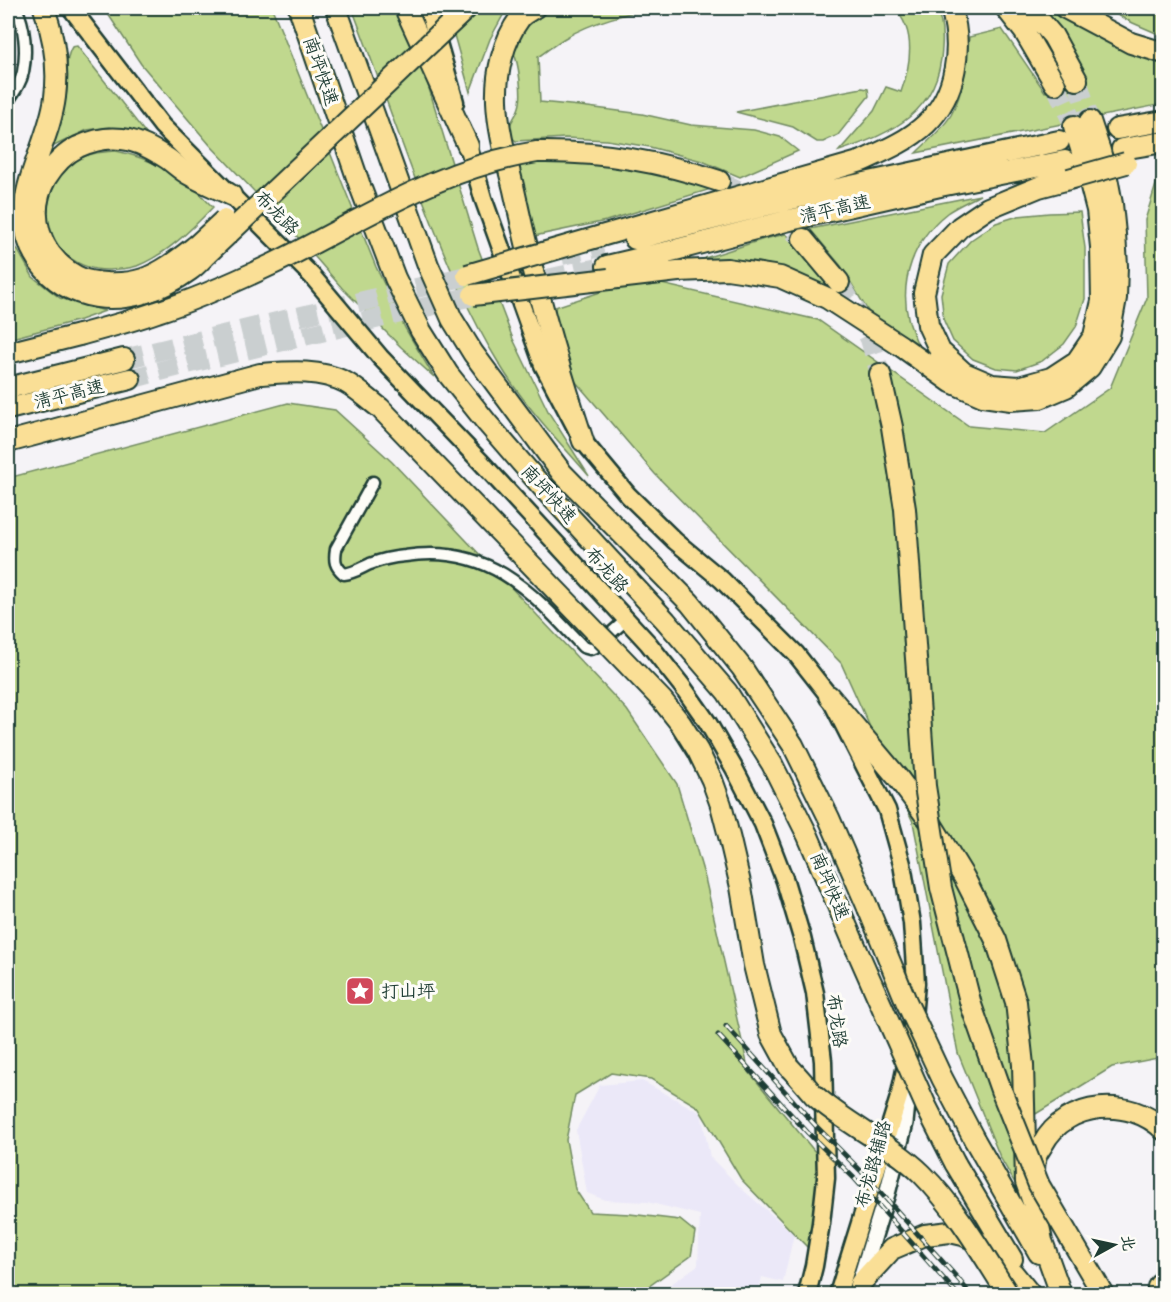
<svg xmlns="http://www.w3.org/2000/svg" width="1171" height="1302" font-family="'Shantell Sans','LXGW WenKai TC',sans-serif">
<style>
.built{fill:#ebe8f8}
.green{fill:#c0d88e;stroke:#708a61;stroke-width:1.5}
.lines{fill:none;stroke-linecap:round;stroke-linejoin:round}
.highway-tunnel{stroke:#cacfd0;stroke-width:20;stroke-dasharray:20 10;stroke-linecap:butt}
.street-casing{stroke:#1f3d34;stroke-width:15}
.secondary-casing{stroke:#1f3d34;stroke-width:20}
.primary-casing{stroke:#1f3d34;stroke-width:21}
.highway-casing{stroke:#1f3d34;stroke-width:24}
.street{stroke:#fdfcf7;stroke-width:10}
.secondary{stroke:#fdfcf7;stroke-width:15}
.primary{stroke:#fadf96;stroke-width:16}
.highway{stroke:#fadf96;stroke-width:20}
.rail-casing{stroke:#1f3d34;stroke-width:5}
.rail{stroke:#fdfcf7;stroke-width:3;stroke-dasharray:9;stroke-linecap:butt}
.highway-bridge-casing{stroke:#1f3d34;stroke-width:24;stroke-linecap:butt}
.highway-bridge{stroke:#fadf96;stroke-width:20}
.labels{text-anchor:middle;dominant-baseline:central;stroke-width:6;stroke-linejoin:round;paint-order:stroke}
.street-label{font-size:18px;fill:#1f3d34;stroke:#fdfcf7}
.poi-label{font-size:18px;fill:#1f3d34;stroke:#fdfcf7;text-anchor:start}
</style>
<rect width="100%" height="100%" fill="#f5f3f7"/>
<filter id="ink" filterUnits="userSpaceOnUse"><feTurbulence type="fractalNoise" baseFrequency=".0167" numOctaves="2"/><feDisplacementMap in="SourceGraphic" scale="12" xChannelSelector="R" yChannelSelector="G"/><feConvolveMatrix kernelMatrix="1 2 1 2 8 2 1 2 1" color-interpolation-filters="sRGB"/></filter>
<g filter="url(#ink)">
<path class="built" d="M642 1081 701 1113 710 1157 743 1190 794 1234 783 1282 762 1277 758 1294H657L698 1265 700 1215 647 1202 605 1200 587 1193 576 1130 600 1085Z"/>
<path class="green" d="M104 8H272L376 267 405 328 434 377 401 347 342 288 295 234 210 145 141 64Z
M352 8H396L423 69 478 248 513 339 549 413 589 476C557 439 523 404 498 362 469 315 448 264 428 213 402 145 378 76 352 8Z
M484 8H507L490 39 470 92 454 35Z
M558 8H657C628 12 590 23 565 38 555 44 547 51 538 57L540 102 580 106 642 114 691 125 754 130 780 137 798 151 740 177 702 161 650 147 607 140 565 138 516 141C512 138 508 135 509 129 510 122 517 115 519 107 523 96 519 62 513 52 513 48 514 45 515 42 522 27 544 13 558 8Z
M894 8H936C942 20 943 35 942 48 939 112 893 133 839 151L874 111 886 87 901 92C911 64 916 30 894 8Z
M1040 8H1066L1163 53V104L916 153C928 141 943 129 951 115 964 91 967 64 969 37L1002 29 1045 92 1085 83Z
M1104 8H1163V36L1133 23Z
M77 46 151 140 110 127 87 130 52 147C58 129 65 109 67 90 68 76 64 60 72 47Z
M862 88 868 89 869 96 838 135 823 142H817L793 127 736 112Z
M116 151C140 156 165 167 186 181 196 188 204 199 213 207 191 230 167 254 137 266 128 269 119 269 110 270 71 271 41 240 49 201 51 190 55 181 63 173 66 170 69 165 72 163 85 153 101 152 116 151Z
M563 159 598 160 682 179 711 189 606 221 534 236 519 163Z
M1163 175V1057L1112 1067 1034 1115 1023 1197 1000 1157 958 1053 913 822 841 663 655 474 557 360 555 307 640 279 818 320 969 426 1045 433 1110 388 1147 298 1145 220 1158 178Z
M980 195C969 201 957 206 947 213 914 239 898 281 909 322 912 331 916 340 919 348L869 313 841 266 810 229Z
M1080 212 1085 248V299L1076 327 1064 344 1042 361 1017 370 996 368 973 359 953 341 944 321 941 294 949 264 971 240 996 223 1018 216 1049 213Z
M8 217 16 247 33 277 60 298 105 311 80 320 8 339Z
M786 234 806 253 828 278 827 287 786 268 753 261 705 258 764 239Z
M288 403 335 410 392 462 627 710 677 784 705 878 749 1072 825 1164 813 1253 741 1179 698 1107 651 1079 611 1073 575 1095 566 1140 575 1189 590 1212 630 1214 680 1220 695 1232 691 1256 638 1294H8V478Z"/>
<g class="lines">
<path class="highway-tunnel" d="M1077 80 1090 121
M1055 84 1074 126
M719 181 748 195 777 217 803 239
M562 255 603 247
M547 279 607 266
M839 282 855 309 870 339 880 374
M124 359 483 272
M130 379 195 362 489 292"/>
<g class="street-casing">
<path id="street" d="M8 101C14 92 21 83 23 72 27 52 25 26 16 8
M373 482 336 549C334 561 335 566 344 574 354 573 361 568 370 564 380 560 394 557 405 556 489 543 531 591 583 647L590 649 594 648 626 620"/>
</g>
<g class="secondary-casing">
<path id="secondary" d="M856 1294 888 1190 905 1123 910 1074"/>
</g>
<g class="primary-casing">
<path id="primary" d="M71 8 162 126 312 276 380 357 481 462 648 643 682 686 708 723 734 768 763 824 785 881 802 938 815 993 823 1061 826 1178 821 1223 814 1266 807 1294
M428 8 455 102
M465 135 483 198 543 365 583 441 628 495 675 541 722 580 796 654 829 696 887 810 902 864 912 923 916 983 911 1041 900 1094 838 1294"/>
</g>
<g class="highway-casing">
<path id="highway" d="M44 8C54 37 59 66 55 97 48 154 1 206 39 262 53 282 73 293 96 297 129 302 164 289 190 270 196 266 201 260 207 254
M299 8 360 186 395 278 421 331 448 374 487 423 545 490 666 621 727 692 772 764 808 836 856 948
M336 8 428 265 452 319 473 353 562 473 690 603 742 668 793 745 829 818 868 908
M405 8 468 146
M534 8C529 11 523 14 520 18 503 41 496 73 497 101 498 131 507 161 514 190 532 275 556 359 583 441
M1006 8 1024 31 1055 84
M1029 8 1053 36 1077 80
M1065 8 1131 43 1164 53
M1117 129 1164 121
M1122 149 1164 142
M537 152C600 151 660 161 719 181
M1069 179 1039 187 988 208 960 227 933 255 924 293 928 325 940 351 964 373 992 385 1019 387 1051 378 1077 361 1094 336 1102 301 1101 247 1097 210 1082 152 1074 126
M601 236 862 161C884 151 908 141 926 124 957 94 963 47 951 8
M635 239 791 199 1059 141
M803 239 839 282
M197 245C180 258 163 272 143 279 125 285 92 285 76 276 40 256 26 214 46 178 54 165 64 154 78 147 91 141 107 137 122 139 139 141 154 150 168 159 175 164 182 171 190 175 203 183 218 188 231 195
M607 266 675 250 790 220 940 186 1065 161
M609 279 678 271 727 269 780 277 827 298 901 346 951 382 983 396 1011 400 1040 398 1066 387 1090 367 1109 336 1116 298 1117 266 1115 234 1112 204 1108 183 1100 151 1090 121
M8 353 79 335
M880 374 892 427 905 509 917 672
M8 388 124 359
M8 409 130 379
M8 442 260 374C289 372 319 369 345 382 358 389 369 400 380 408L597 633
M610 646 662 700 681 724 698 751 712 780 721 805 730 840 741 887 754 965 771 1034 789 1067
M829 696 898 778 929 820 964 877 996 940 1016 1002 1023 1065 1026 1182 1036 1211 1042 1241 1060 1291
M974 1139 1039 1253
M955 1163 1012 1259
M1034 1175C1034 1169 1034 1162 1036 1157 1037 1152 1041 1148 1043 1144 1066 1101 1130 1096 1164 1130
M860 1284 892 1249 925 1235 950 1232 963 1235 986 1245 996 1252 1030 1294
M1158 1287 1164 1279"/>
</g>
<use href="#street" class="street"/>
<use href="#secondary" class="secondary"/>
<use href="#primary" class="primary"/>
<use href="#highway" class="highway"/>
<g class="rail-casing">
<path id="rail" d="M726 1026 816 1126 862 1172 959 1280 970 1294
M718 1035 808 1133 855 1179 957 1294"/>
</g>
<use href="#rail" class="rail"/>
<g class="highway-bridge-casing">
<path id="highway-bridge" d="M1069 179 1126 163
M197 245 224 220
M207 254 467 8
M467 275 601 236
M473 295 609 279
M79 335C105 328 132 321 157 312 198 299 237 281 275 263 361 221 440 167 537 152
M597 633 610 646
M917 672 925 786 941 888 971 1005 1001 1090 1039 1185 1103 1294
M868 908 906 1001 942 1078 974 1139
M856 948 926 1106 955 1163
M789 1067C798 1076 806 1086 814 1095 847 1125 890 1143 922 1174 957 1209 982 1253 1008 1294"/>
</g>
<use href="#highway-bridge" class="highway-bridge"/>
</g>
</g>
<defs>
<g id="sight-square" transform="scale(1.5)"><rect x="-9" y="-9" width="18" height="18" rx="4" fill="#d1495b" stroke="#fdfcf7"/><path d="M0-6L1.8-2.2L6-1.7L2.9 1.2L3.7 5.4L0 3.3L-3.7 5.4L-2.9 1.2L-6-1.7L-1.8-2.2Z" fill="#fff"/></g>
</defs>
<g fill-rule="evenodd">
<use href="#sight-square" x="360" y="991"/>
</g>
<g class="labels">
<g class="street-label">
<text transform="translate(321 71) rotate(71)">南坪快速</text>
<text transform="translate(835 209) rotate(-13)">清平高速</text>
<text transform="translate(277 213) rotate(45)">布龙路</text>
<text transform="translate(69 394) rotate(-14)">清平高速</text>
<text transform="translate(549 494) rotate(48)">南坪快速</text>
<text transform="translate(607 570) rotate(47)">布龙路</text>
<text transform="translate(830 886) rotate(67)">南坪快速</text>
<text transform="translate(837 1021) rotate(82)">布龙路</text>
<text transform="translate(873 1164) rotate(-75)">布龙路辅路</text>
</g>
<g class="poi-label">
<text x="381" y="991">打山坪</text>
</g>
</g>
<rect width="1171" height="1302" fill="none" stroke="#fdfcf7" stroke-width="30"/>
<rect x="15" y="15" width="1141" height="1272" fill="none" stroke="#1f3d34" stroke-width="2" filter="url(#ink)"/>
<g transform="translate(1114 1245) rotate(82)" stroke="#fdfcf7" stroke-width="4.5" paint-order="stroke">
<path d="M0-4.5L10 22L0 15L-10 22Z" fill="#1f3d34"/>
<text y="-9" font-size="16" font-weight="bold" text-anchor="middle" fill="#1f3d34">北</text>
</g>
</svg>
